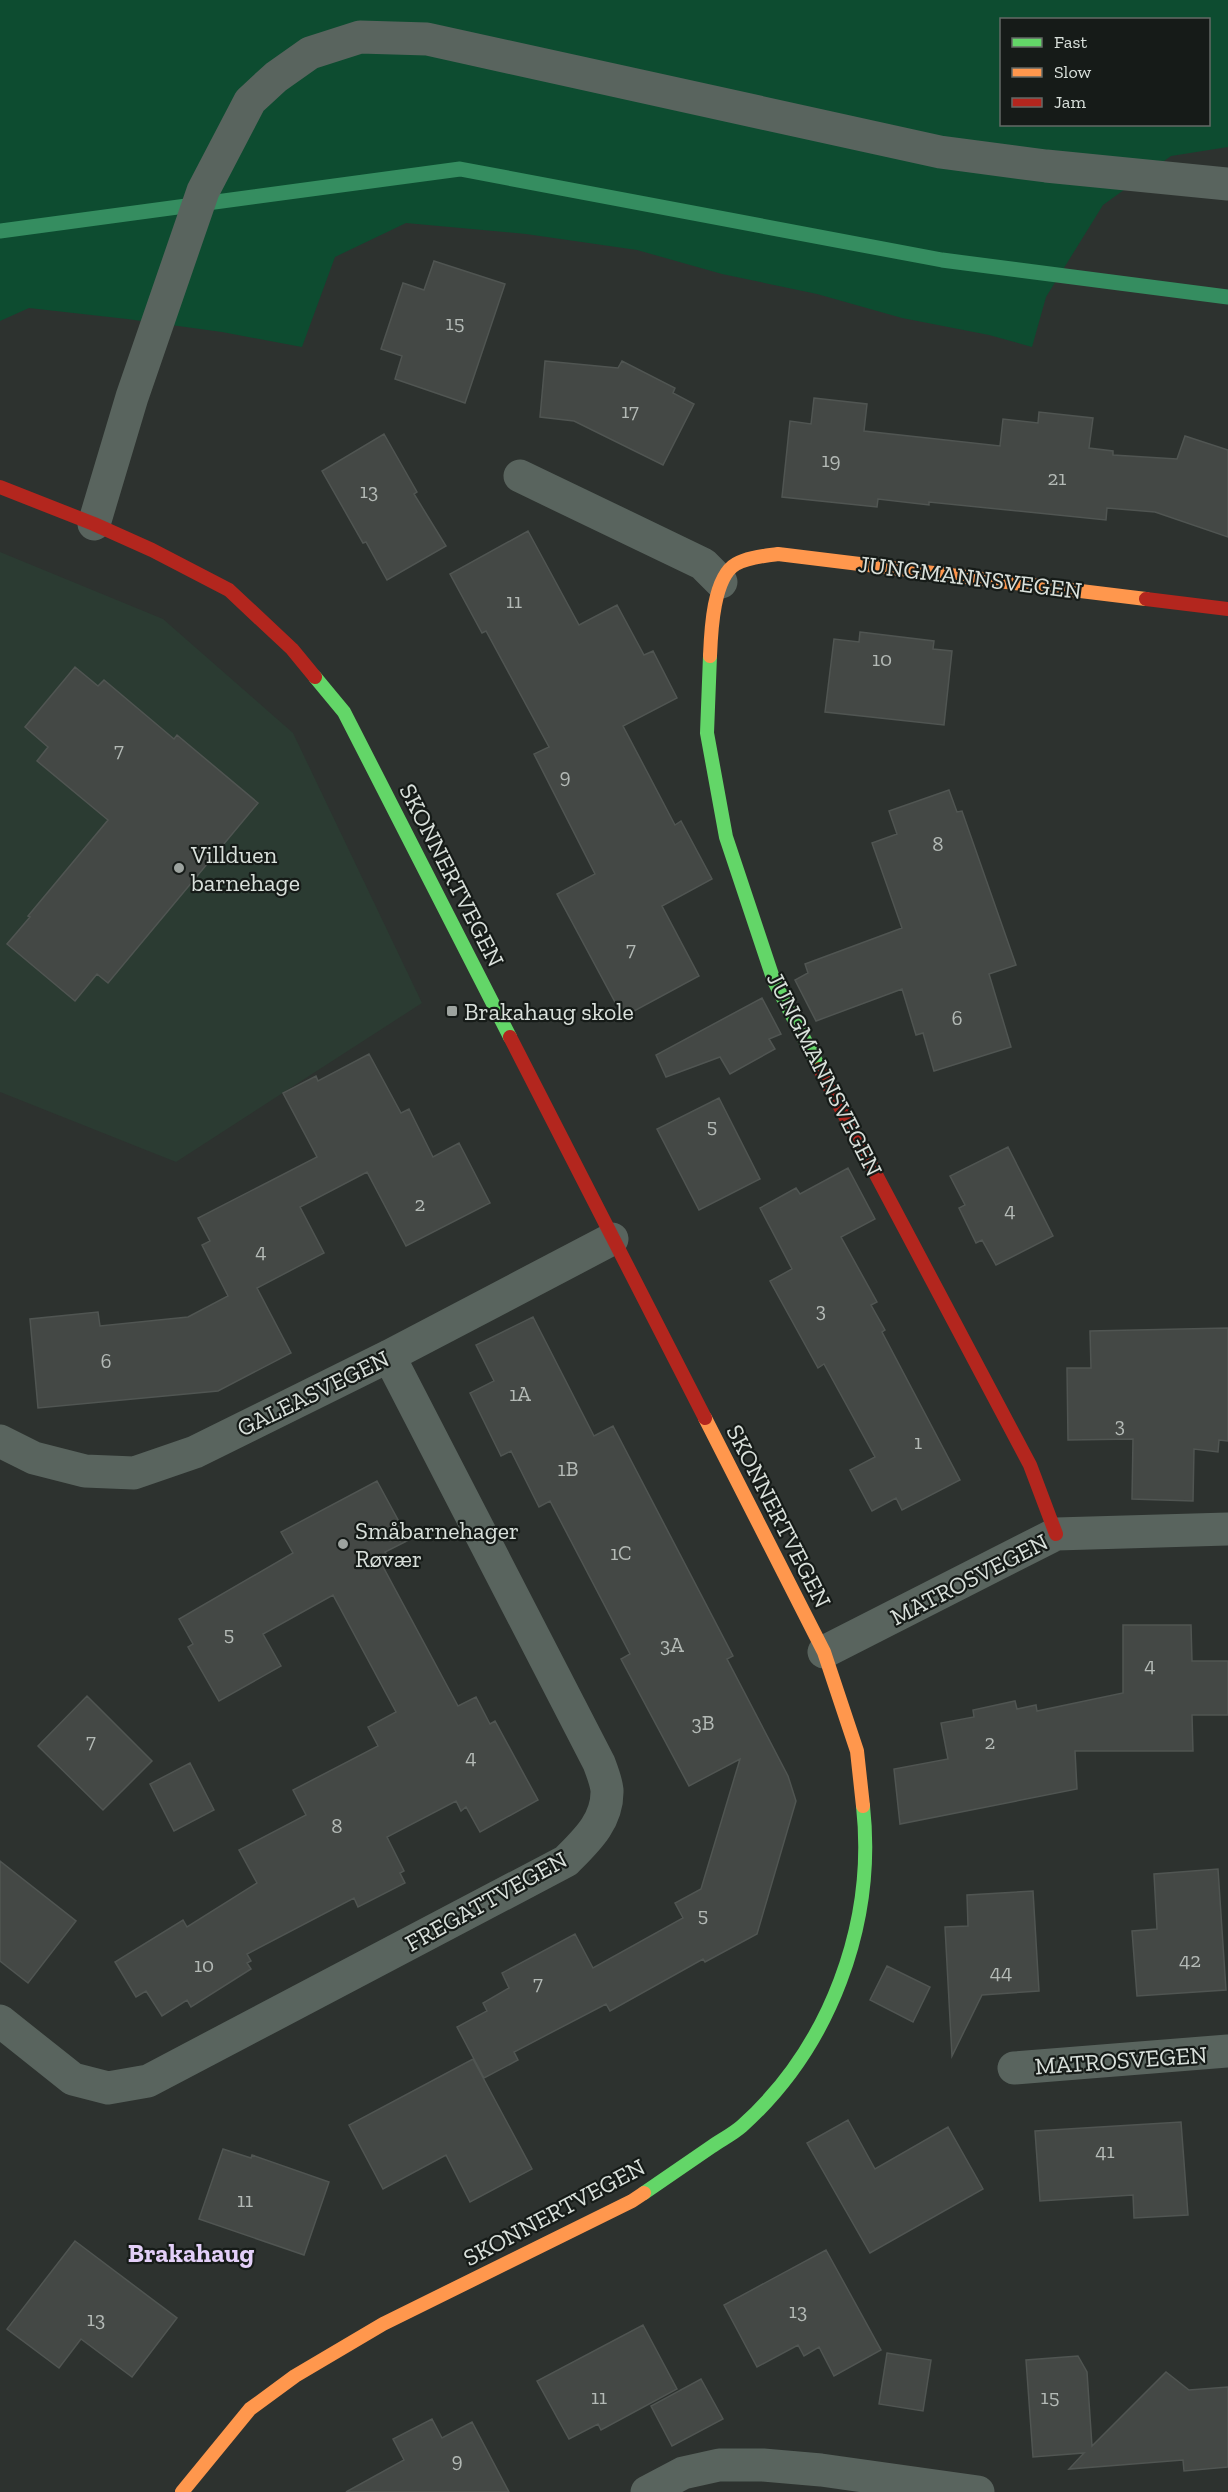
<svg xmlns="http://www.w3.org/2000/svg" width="1228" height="2492" font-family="'Zilla Slab',serif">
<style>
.built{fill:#2b3b32}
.green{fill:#0d4c30;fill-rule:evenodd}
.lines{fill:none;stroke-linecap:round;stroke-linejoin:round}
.stream{stroke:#358d60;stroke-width:15}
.building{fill:#444845;stroke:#505552;stroke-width:1.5}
.street{stroke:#59645e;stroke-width:33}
.fast{stroke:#63d668;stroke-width:14}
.slow{stroke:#ff974d;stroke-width:14}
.jam{stroke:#b3261e;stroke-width:14}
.poi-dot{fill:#9da39f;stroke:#161b18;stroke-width:2}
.labels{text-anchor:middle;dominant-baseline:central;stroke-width:4.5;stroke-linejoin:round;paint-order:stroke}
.number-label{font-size:21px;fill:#b4bab6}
.street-label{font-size:24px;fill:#d9e0db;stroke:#161b18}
.poi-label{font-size:24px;fill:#d9e0db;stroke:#161b18;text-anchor:start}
.neighbourhood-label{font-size:26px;font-weight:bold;fill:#e3cff8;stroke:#161b18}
</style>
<rect width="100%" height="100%" fill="#2d322f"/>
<path class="built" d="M0 552 163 619 293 733 422 1003 176 1162 0 1092Z"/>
<path class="green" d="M0 0H1228V147L1171 156 1103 205 1046 297 1032 347 989 335 902 318 817 294 722 274 637 250 526 234 406 223 335 257 302 347 222 332 127 319 29 308 0 321ZM1002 20H1208V124H1002Z"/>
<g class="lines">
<path class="stream" d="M0 231 460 169 942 260 1228 297"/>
</g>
<path class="building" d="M434 261 505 284 465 403 395 379 402 356 381 349 403 283 424 290Z
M545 361 618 368 622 361 675 388 673 393 694 404 663 465 574 421 540 417Z
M814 398 867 404 864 431 1000 446 1003 419 1038 423 1039 412 1093 418 1089 448 1113 451V455L1177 459 1185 436 1228 450V537L1155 512 1107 508 1106 520 929 502V505L878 499 877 507 782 497 790 421 811 424Z
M384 434 417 492 414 494 446 546 387 580 366 542 363 543 322 471Z
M528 531 579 625 617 605 644 655 653 651 677 698 623 726 675 825 681 821 712 879 662 906 699 976 623 1017 557 894 595 874 534 754 549 747 486 631 482 633 450 574Z
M860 632 934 641 933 649 952 651 944 725 825 712 834 639 859 642Z
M75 667 98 686 104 680 174 739 177 735 258 803 108 983 97 974 75 1001 7 944 30 917 28 916 108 820 37 761 48 747 25 727Z
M949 790 957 812 962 811 1016 965 989 974 1011 1047 934 1071 923 1033 916 1035 902 989 816 1021 795 980 808 973 805 964 902 928 872 843 897 834 889 811Z
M762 998 781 1034 769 1039 775 1049 730 1074 720 1057 666 1077 656 1055Z
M369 1054 401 1113 409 1109 433 1157 459 1143 490 1203 406 1246 367 1172 300 1207 324 1253 257 1288 291 1353 218 1391 38 1408 30 1319 98 1312 100 1326 188 1317 228 1296 202 1245 210 1241 198 1218 317 1157 283 1093 316 1076 318 1081Z
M719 1098 760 1179 699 1210 657 1129Z
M1008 1147 1053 1236 996 1265 982 1240 976 1243 959 1208 965 1205 950 1176Z
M848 1168 875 1219 841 1237 877 1302 871 1305 885 1330 882 1332 960 1480 902 1510 896 1498 872 1511 850 1470 875 1457 824 1364 818 1368 770 1281 792 1269 760 1208 796 1188 800 1194Z
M533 1317 594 1436 613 1426 733 1656 727 1659 788 1776 796 1801 757 1934 705 1962 703 1959 610 2011 606 2004 514 2052 518 2060 484 2078 457 2027 487 2011 483 2003 509 1988 502 1973 575 1934 593 1968 683 1918 675 1903 701 1889 740 1759 689 1786 621 1659 630 1654 550 1501 539 1507 511 1451 501 1456 470 1393 494 1381 476 1345Z
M1228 1328V1441L1219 1440 1218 1452 1194 1449 1193 1501 1132 1499 1133 1439 1068 1440 1067 1368H1091L1090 1331Z
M377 1481 409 1540 385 1552 388 1557 380 1561 458 1706 476 1697 490 1724 495 1721 538 1800 480 1832 466 1807 461 1811 456 1801 387 1837 404 1871 400 1873 405 1883 358 1907 354 1898 247 1954 251 1961 247 1963 251 1969 191 2007 187 2000 162 2016 146 1991 136 1997 115 1962 183 1920 187 1927 257 1883 239 1850 306 1815 293 1790 378 1746 368 1727 396 1712 333 1595 263 1634 281 1666 219 1701 188 1647 193 1644 179 1619 293 1553 281 1532Z
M1123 1625H1191L1192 1661H1228V1715H1192L1193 1751H1075L1077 1789 900 1824 894 1769 948 1759 941 1723 974 1717 973 1710 1015 1701 1017 1709 1036 1705 1037 1711 1123 1693Z
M87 1696 152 1761 103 1810 38 1746Z
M190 1763 214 1810 174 1831 150 1784Z
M0 1861 76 1921 28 1983 0 1961Z
M1218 1869 1226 1990 1137 1996 1132 1931 1157 1929 1154 1874Z
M1033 1891 1039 1991 982 1995 952 2056 945 1927 968 1926 967 1895Z
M887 1966 930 1987 913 2022 870 2000Z
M473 2059 532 2169 470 2202 446 2155 383 2189 349 2125Z
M848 2120 875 2169 948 2127 983 2189 870 2253 807 2143Z
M1181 2122 1188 2215 1134 2218 1133 2195 1040 2201 1035 2131Z
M223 2149 251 2158 252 2155 329 2182 304 2255 199 2219Z
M75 2241 177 2318 132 2377 81 2339 59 2368 7 2329Z
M826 2250 881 2350 834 2376 819 2347 804 2356 798 2345 757 2367 724 2305Z
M643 2325 677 2389 601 2430 598 2424 569 2439 537 2381Z
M887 2353 931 2360 923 2411 879 2404Z
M1078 2356 1087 2372 1092 2446 1166 2372 1189 2390 1228 2387V2467L1184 2471 1183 2460 1069 2469 1084 2453 1033 2457 1026 2360Z
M701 2379 723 2419 672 2446 651 2406Z
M432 2419 442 2438 472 2422 509 2492H346L404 2460 393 2439Z"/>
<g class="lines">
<path class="street" d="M520 476 703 564 721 582
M94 524 132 397 203 191 250 101 276 77 310 53 360 37 427 39 940 152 1046 166 1228 184
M0 1441 34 1458 85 1471 134 1473 195 1452 389 1356 612 1239
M824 1652 1056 1534 1228 1529
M0 2021 73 2079 108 2088 148 2081 566 1861C586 1841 608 1821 607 1790 606 1781 602 1771 599 1763L389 1356
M1014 2068 1228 2051
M647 2492 683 2473 719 2465H763L821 2470 978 2492"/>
<path class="fast" d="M710 656 707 733 726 837 774 981 820 1069
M315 677 344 712 510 1037
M644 2193C666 2178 689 2162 711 2147 721 2140 733 2134 742 2126 830 2047 876 1924 863 1806"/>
<path class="slow" d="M710 656C711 632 713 577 736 564 748 557 765 556 778 554L1146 599
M705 1418 824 1652 857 1751 863 1806
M182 2492 250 2409 295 2376 383 2324 632 2201 644 2193"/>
<path class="jam" d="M0 487 94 524 152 550 229 590 292 649 315 677
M1146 599 1228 609
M510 1037 705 1418
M820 1069 1030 1465 1056 1534"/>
</g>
<g class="poi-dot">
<circle cx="179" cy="868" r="6"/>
<rect x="446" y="1005" width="12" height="12" rx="3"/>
<circle cx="343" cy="1544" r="6"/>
</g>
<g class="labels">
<g class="number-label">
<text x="455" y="322">15</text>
<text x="630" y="410">17</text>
<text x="831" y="459">19</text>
<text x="1057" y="477">21</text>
<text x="369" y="490">13</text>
<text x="514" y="600">11</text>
<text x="882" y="658">10</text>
<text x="119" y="749">7</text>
<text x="565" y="775">9</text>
<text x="938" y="843">8</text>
<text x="631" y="948">7</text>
<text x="957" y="1017">6</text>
<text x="712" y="1125">5</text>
<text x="420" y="1203">2</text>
<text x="1010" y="1209">4</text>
<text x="261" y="1250">4</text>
<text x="821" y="1309">3</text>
<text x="106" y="1360">6</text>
<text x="520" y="1393">1A</text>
<text x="1120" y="1424">3</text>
<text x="918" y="1441">1</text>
<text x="568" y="1468">1B</text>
<text x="621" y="1552">1C</text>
<text x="229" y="1633">5</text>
<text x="672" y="1644">3A</text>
<text x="1150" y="1664">4</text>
<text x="703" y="1722">3B</text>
<text x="91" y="1740">7</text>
<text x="990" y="1741">2</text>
<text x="471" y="1756">4</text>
<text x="337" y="1825">8</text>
<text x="703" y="1914">5</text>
<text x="1190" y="1959">42</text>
<text x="204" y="1964">10</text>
<text x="1001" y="1971">44</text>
<text x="538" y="1982">7</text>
<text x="1105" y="2150">41</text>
<text x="245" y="2199">11</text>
<text x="798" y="2310">13</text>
<text x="96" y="2318">13</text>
<text x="599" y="2396">11</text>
<text x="1050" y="2396">15</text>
<text x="457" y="2459">9</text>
</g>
<g class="street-label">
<text transform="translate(970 577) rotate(7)">JUNGMANNSVEGEN</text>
<text transform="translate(452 875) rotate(63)">SKONNERTVEGEN</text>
<text transform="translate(825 1074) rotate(63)">JUNGMANNSVEGEN</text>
<text transform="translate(313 1393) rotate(-26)">GALEASVEGEN</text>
<text transform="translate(779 1516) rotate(63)">SKONNERTVEGEN</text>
<text transform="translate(969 1579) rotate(-27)">MATROSVEGEN</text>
<text transform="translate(486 1901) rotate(-29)">FREGATTVEGEN</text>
<text transform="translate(1121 2060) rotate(-4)">MATROSVEGEN</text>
<text transform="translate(554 2212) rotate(-28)">SKONNERTVEGEN</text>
</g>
<g class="poi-label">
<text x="191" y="854">Villduen<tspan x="191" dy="28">barnehage</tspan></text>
<text x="464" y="1011">Brakahaug skole</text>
<text x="355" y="1530">Småbarnehager<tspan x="355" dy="28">Røvær</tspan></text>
</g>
<g class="neighbourhood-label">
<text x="191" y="2253">Brakahaug</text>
</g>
</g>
<rect x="1000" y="18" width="210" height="108" fill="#161b18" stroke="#646a66" stroke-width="1.5"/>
<rect x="1012" y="38" width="30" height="9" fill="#63d668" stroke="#646a66" stroke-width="1.5"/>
<text x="1054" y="48" font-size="18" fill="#d9e0db">Fast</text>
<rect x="1012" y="68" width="30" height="9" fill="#ff974d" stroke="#646a66" stroke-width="1.5"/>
<text x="1054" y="78" font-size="18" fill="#d9e0db">Slow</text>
<rect x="1012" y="98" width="30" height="9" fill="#b3261e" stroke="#646a66" stroke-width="1.5"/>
<text x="1054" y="108" font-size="18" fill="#d9e0db">Jam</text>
</svg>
